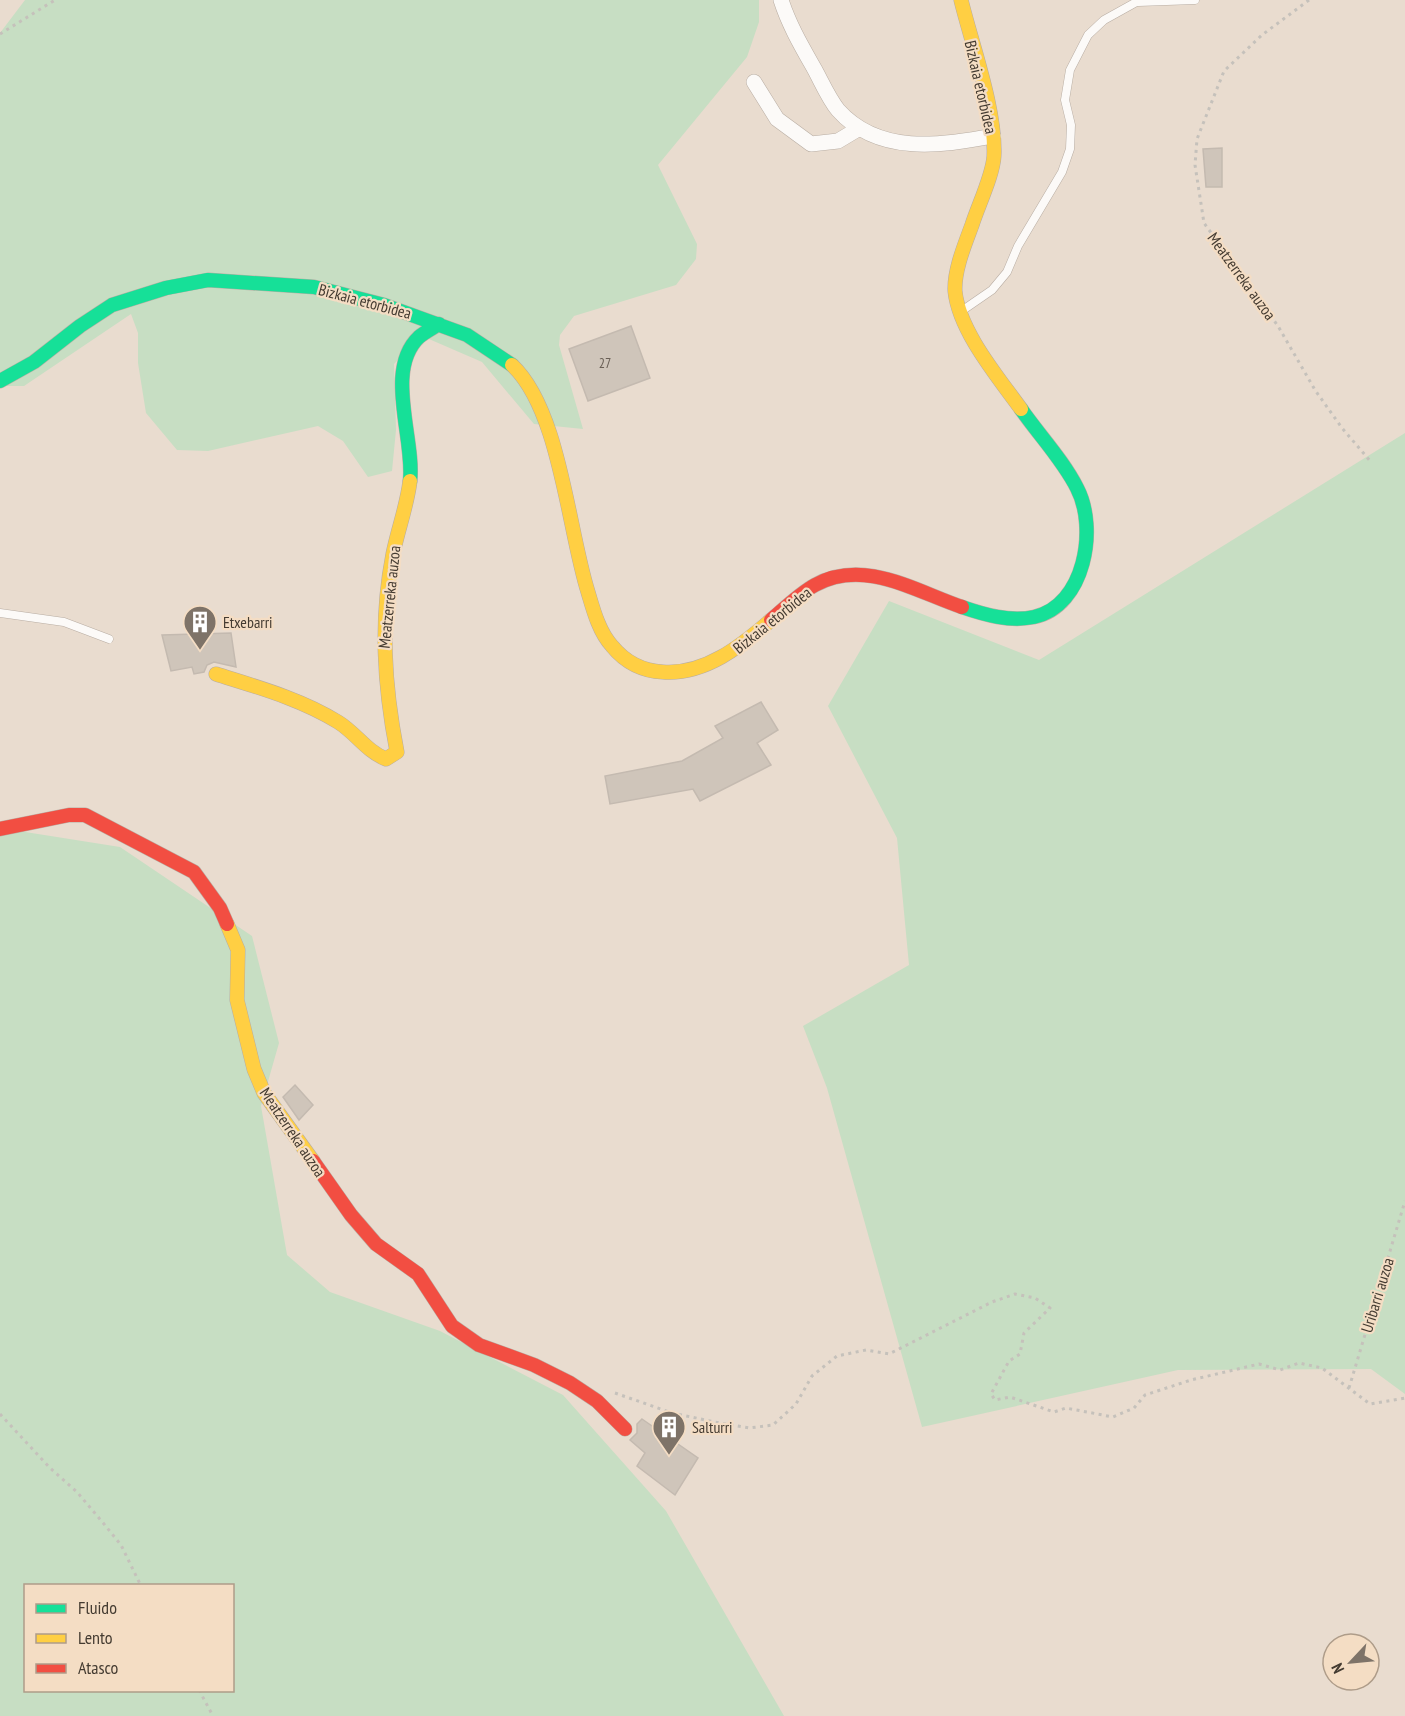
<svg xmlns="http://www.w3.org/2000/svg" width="1405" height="1716" font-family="'PT Sans Narrow',sans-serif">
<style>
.green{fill:#c7dec3;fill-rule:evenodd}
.building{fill:#cfc5ba;stroke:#c4bab0;stroke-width:1.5}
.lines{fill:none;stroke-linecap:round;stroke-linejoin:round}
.lane-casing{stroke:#b8ada3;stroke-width:9}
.street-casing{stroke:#b8ada3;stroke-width:16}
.fast-casing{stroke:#b8ada3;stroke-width:15}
.slow-casing{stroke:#b8ada3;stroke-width:15}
.jam-casing{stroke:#b8ada3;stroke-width:15}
.path{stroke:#c5c1bb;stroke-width:3;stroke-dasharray:3 4.5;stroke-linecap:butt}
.lane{stroke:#fcfaf8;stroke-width:8}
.street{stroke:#fcfaf8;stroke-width:15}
.fast{stroke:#16e098;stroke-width:14}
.slow{stroke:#ffcf43;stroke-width:14}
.jam{stroke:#f24e42;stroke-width:14}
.labels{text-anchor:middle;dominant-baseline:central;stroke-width:4.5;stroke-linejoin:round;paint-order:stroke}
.number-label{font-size:14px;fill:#685e54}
.street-label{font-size:16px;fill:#443b31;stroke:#f4ddc4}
.poi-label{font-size:16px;fill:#443b31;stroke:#f4ddc4;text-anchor:start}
</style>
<rect width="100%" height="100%" fill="#e9dccf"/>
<path class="green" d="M25 0H759V22L747 57 658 165 697 244 696 259 676 285 574 316 560 335 559 345 583 429 534 424 482 362 422 336 394 364 396 430 392 471 368 477 343 441 318 426 208 451 177 450 146 413 138 363V333L131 314 24 386H0V33Z
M1405 433V1394L1371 1369 1178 1370 922 1427 827 1088 803 1026 909 965 897 838 828 706 889 601 1039 660Z
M0 828 120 847 252 936 279 1043 261 1106 287 1255 330 1292 440 1331 563 1395 666 1511 784 1716H0ZM26 1586H232V1690H26Z"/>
<path class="building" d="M1222 148V187H1206L1203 149Z
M631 326 650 378 588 401 569 349Z
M231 633 236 667 214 662 207 665 204 672 194 674 192 667 171 671 162 635Z
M761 702 778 730 757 743 771 765 700 801 693 789 610 804 605 776 682 761 723 738 715 726Z
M295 1085 313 1105 299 1120 283 1097Z
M642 1419 698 1458 675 1495 637 1466 645 1453 630 1440 637 1433V1424Z"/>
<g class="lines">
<g class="lane-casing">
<path id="lane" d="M1138 2 1195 0
M963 310 992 290 1007 272 1018 246 1062 172 1070 149 1071 125 1065 100 1070 70 1088 35 1104 20 1140 0
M0 613 64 622 109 639"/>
</g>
<g class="street-casing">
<path id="street" d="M781 0C789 25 802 47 815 70 822 83 829 99 838 110 878 155 940 146 993 136
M754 82 777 119 811 144 838 141 858 129"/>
</g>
<g class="fast-casing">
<path id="fast" d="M0 381 34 362 80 326 112 305 166 288 208 280 314 287 384 305 467 335 512 365
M410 481C415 439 384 370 419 337 425 332 433 328 439 324
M962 607C985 615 1010 622 1034 617 1085 606 1098 528 1077 488 1063 460 1039 435 1021 409"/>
</g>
<g class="slow-casing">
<path id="slow" d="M961 0C972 45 996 110 994 156 993 175 978 206 972 225 965 244 954 270 955 291 959 331 998 377 1021 409
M512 365C560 410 568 529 588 592 593 609 599 632 612 646 625 662 642 671 663 672 705 675 741 646 771 620
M216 674C257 687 301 699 338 722 356 733 366 751 386 759L397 752C384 685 380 621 393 554 398 529 407 506 410 481
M227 924 238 950 237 1000 254 1069 264 1093 313 1161"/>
</g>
<g class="jam-casing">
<path id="jam" d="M771 620C785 608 799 594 815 585 864 558 915 591 962 607
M0 829 69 815H85L194 872 220 908 227 924
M313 1161 351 1215 376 1244 418 1274 452 1326 479 1345 534 1365 570 1383 597 1401 625 1429"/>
</g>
<path class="path" d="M1309 0 1262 35 1224 71 1197 139 1195 165 1204 223 1278 326 1315 390 1342 428 1371 462
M0 34 55 0
M1349 1388 1405 1201
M615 1393 672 1413 715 1422 749 1428 773 1425 796 1404 812 1376 837 1356 866 1350 889 1354 992 1302 1015 1294 1035 1298 1050 1308 1024 1333 1020 1354 1009 1361 991 1394 995 1400 1010 1397 1054 1412 1066 1408 1113 1417 1134 1408 1145 1395 1191 1380 1259 1364 1280 1370 1299 1363 1322 1368 1370 1404 1405 1398
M0 1414 50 1468 77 1492 104 1524 121 1545 141 1586
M199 1690 213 1716"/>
<use href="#lane" class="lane"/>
<use href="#street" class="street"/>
<use href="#fast" class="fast"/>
<use href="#slow" class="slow"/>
<use href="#jam" class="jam"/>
</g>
<defs>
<g id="building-pin" transform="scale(1.725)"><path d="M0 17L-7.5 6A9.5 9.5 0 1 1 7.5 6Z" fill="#7e7368" stroke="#f4ddc4"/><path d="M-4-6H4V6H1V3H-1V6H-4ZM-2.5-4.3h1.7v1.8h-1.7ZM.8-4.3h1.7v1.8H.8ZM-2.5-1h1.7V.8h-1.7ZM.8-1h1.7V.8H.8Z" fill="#fff"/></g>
</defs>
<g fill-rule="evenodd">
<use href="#building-pin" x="200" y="622"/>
<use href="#building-pin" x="669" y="1427"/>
</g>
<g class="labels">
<g class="number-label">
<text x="605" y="363">27</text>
</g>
<g class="street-label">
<text transform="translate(981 87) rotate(77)">Bizkaia etorbidea</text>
<text transform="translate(1242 276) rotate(54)">Meatzerreka auzoa</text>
<text transform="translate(365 301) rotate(15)">Bizkaia etorbidea</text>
<text transform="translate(389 597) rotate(-84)">Meatzerreka auzoa</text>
<text transform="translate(772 620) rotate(-39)">Bizkaia etorbidea</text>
<text transform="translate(293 1132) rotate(56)">Meatzerreka auzoa</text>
<text transform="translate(1377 1295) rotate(-73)">Uribarri auzoa</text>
</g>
<g class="poi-label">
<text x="223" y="622">Etxebarri</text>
<text x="692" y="1427">Salturri</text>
</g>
</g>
<rect x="24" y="1584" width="210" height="108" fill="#f4ddc4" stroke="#ae9c89" stroke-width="1.5"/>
<rect x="36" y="1604" width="30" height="9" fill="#16e098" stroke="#ae9c89" stroke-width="1.5"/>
<text x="78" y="1614" font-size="18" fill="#443b31">Fluido</text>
<rect x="36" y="1634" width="30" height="9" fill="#ffcf43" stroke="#ae9c89" stroke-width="1.5"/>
<text x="78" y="1644" font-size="18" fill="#443b31">Lento</text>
<rect x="36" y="1664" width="30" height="9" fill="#f24e42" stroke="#ae9c89" stroke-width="1.5"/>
<text x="78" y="1674" font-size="18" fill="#443b31">Atasco</text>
<g transform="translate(1351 1662) rotate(244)"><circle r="28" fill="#f4ddc4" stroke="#ae9c89" stroke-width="1.5"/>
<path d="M0-4.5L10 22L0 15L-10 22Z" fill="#7e7368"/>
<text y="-9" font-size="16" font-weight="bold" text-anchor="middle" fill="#443b31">N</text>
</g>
</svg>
